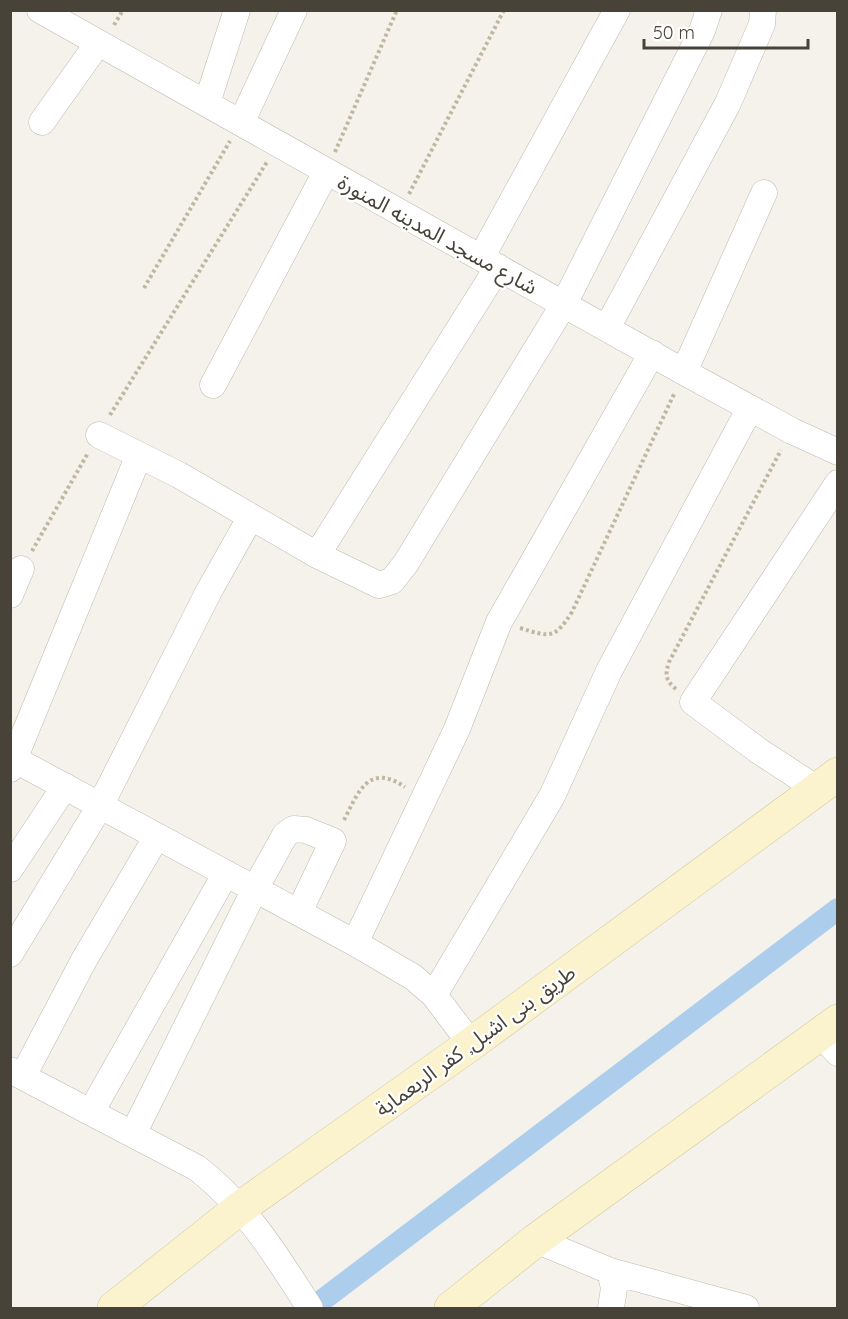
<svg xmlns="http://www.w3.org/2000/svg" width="848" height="1319" font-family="Quicksand,'Noto Sans Arabic',sans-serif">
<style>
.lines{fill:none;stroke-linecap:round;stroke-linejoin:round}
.canal{stroke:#acceec;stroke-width:22}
.street-casing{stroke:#bfbaae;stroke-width:27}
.secondary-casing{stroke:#d1c79e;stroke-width:34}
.path{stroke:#c0b7a0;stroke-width:4;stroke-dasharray:3 3;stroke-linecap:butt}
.street{stroke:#fff;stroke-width:26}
.secondary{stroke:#fbf3ce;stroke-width:33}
.labels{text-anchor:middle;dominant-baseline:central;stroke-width:4.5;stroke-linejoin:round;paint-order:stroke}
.street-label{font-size:21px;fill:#484339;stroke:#fff}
</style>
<rect width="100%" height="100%" fill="#f4f2eb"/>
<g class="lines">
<path class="canal" d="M312 1308 838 909"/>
<g class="street-casing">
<path id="street" d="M40 10 684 372 792 431 838 452
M207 103 237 10
M42 122 98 43
M241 123 294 10
M481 258 617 10
M607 328 728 103 762 24 763 10
M684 372 764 193
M213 385 326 172
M99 435 179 475 317 555 379 585 392 581 406 563 564 304 702 31 709 10
M317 555 498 267
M10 595 21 569
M10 757 355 943 413 977 434 995 471 1044
M10 769 139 455
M817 789 759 751 693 702 838 483
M10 869 65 786
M355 943 457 729 499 622 652 353
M10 954 100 806 209 591 250 518
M434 995 552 796 609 671 750 408
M821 1035 838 1053
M10 1070 197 1168C249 1209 275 1254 310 1308
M23 1076 84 960 157 836
M91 1112 226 873
M133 1134 255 889 285 835 293 829 306 830 333 841 299 912
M536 1240 610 1271 614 1288 611 1308
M610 1271 746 1308"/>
</g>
<g class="secondary-casing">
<path id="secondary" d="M114 1308 240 1208 471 1044 838 774
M451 1308 536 1240 838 1021"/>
</g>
<path class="path" d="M114 25 123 10
M335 152 397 10
M409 194 504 10
M144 288 230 141
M110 415 267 162
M32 551 88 453
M520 628C550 637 554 640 572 612L675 392
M676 689C665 680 665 674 669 662L781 450
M344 820C358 793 368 762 405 787"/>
<use href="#street" class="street"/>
<use href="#secondary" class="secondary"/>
</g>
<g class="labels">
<g class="street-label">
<text transform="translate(438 234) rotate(29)">شارع مسجد المدينه المنورة</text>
<text transform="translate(475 1040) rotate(-36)">طريق بنى اشبل, كفر الربعماية</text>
</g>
</g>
<rect width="848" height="1319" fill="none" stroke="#484339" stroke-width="24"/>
<path d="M644 39v9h164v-9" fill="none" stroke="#484339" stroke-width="3"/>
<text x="653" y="39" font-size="18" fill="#484339" stroke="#ffffff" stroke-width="4.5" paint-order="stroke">50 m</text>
</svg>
